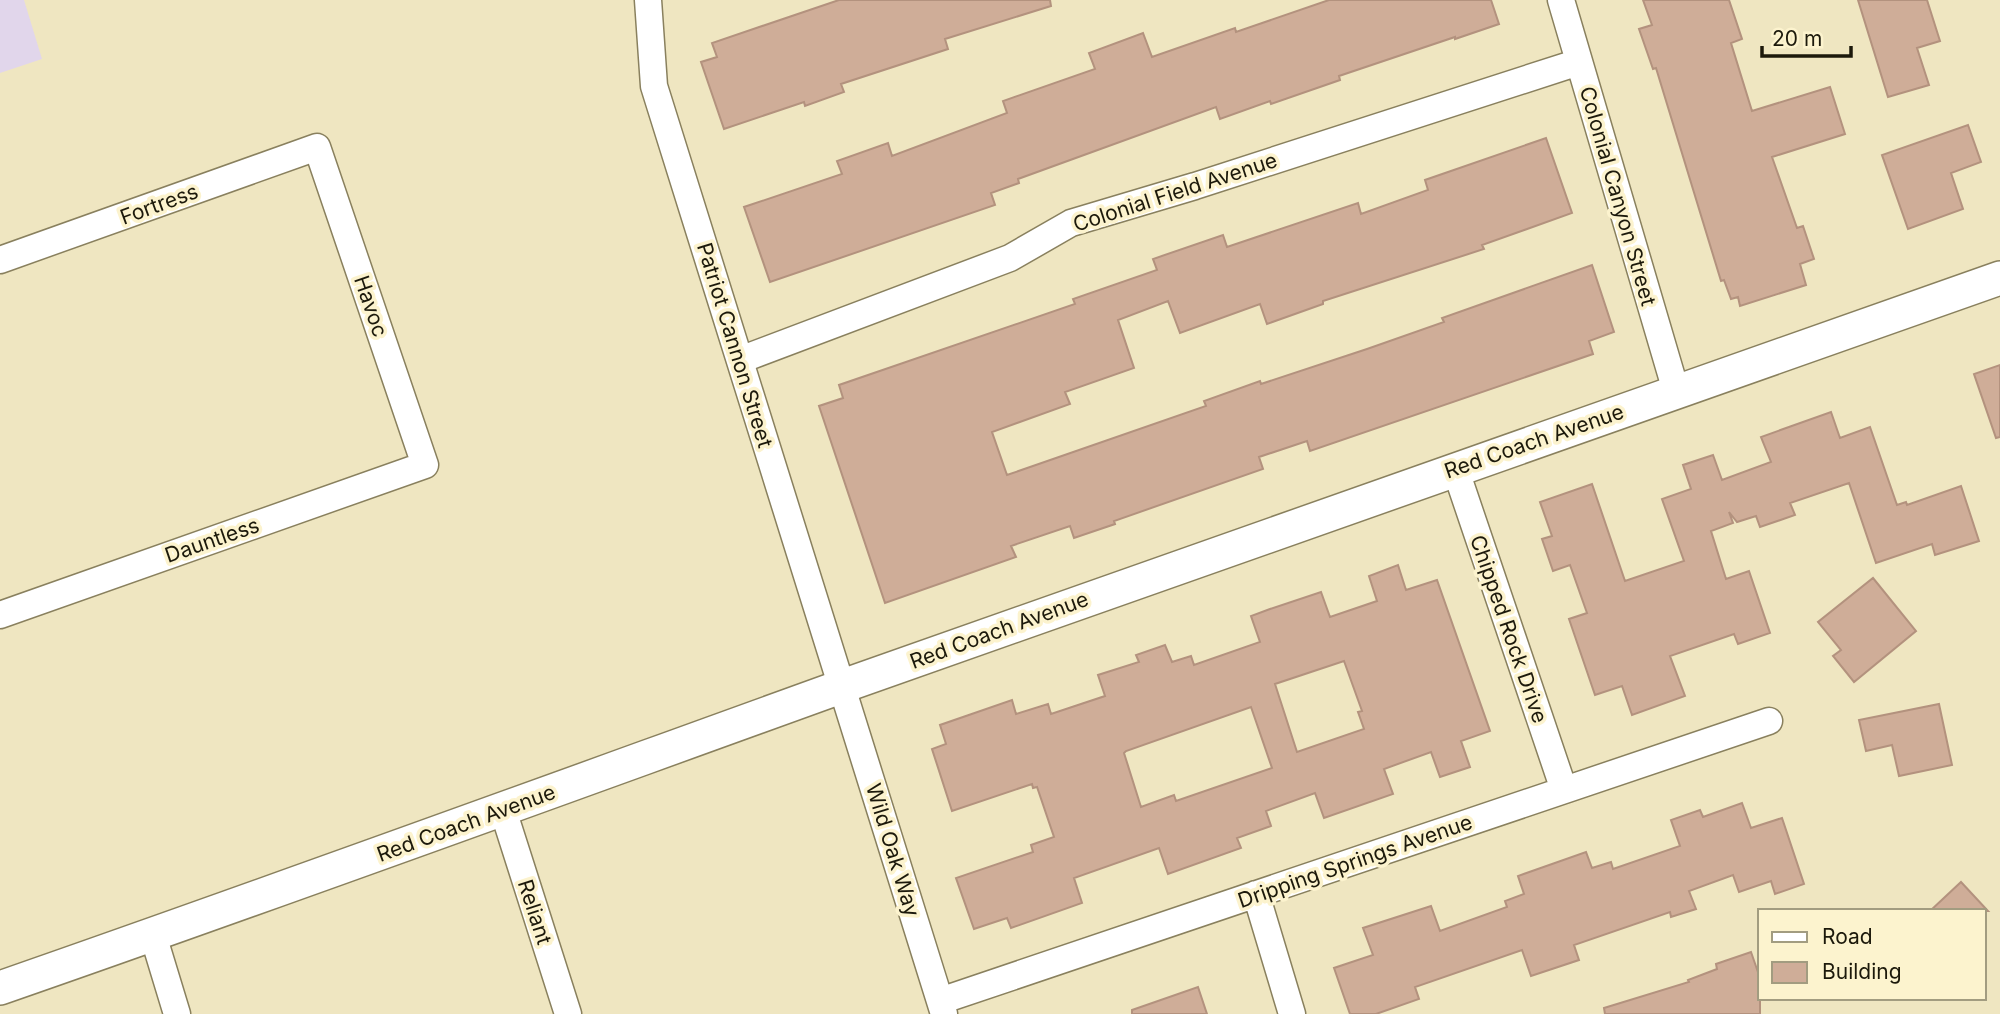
<svg xmlns="http://www.w3.org/2000/svg" width="2000" height="1014" font-family="Inter,sans-serif">
<style>
.commercial{fill:#e1d6eb}
.building{fill:#cfad98;stroke:#b3927e;stroke-width:2;fill-rule:evenodd}
.lines{fill:none;stroke-linecap:round;stroke-linejoin:round}
.minor-casing{stroke:#89805e;stroke-width:29}
.tertiary-casing{stroke:#89805e;stroke-width:36}
.minor{stroke:#fff;stroke-width:26}
.tertiary{stroke:#fff;stroke-width:33}
.labels{text-anchor:middle;dominant-baseline:central;stroke-width:7;stroke-linejoin:round;paint-order:stroke}
.street-label{font-size:21px;fill:#1c190b;stroke:#fcf3ce}
</style>
<rect width="100%" height="100%" fill="#efe6c1"/>
<path class="commercial" d="M0 0H24L42 59 0 73Z"/>
<path class="building" d="M839 0H1050L1051 6 945 39 948 49 841 84 844 92 805 106 804 102 724 129 701 62 717 57 712 43Z
M1329 0H1491L1499 24 1455 39V37L1339 76 1340 80 1271 104 1270 101 1220 119 1216 107 1018 179 1019 183 991 193 995 205 770 282 744 207 842 174 837 161 888 143 892 156 1007 113 1003 101 1095 69 1089 53 1143 33 1152 57 1235 28 1236 32Z
M1643 0H1729L1742 39 1731 43 1752 111 1830 87 1845 134 1772 157 1797 228 1803 226 1814 259 1800 264 1806 285 1740 306 1738 297 1731 299 1724 280 1721 281 1656 68 1653 69 1639 29 1652 25Z
M1858 0H1927L1940 41 1917 48 1929 85 1888 97Z
M1968 125 1981 162 1951 173 1963 209 1908 229 1882 155Z
M1546 138 1572 213 1482 245 1484 249 1323 301V304L1267 324 1260 304 1180 333 1168 301 1118 320 1134 368 1065 392 1070 404 992 432 1007 475 1206 406 1204 401 1260 381 1261 384 1367 349 1444 322 1442 318 1592 265 1614 332 1589 341 1593 354 1310 451 1307 441 1259 457 1263 469 1114 521 1115 524 1074 538 1070 526 1011 546 1016 557 885 603 819 406 843 398 839 385 1075 304 1073 299 1157 270 1153 259 1223 235 1227 247 1358 203 1361 214 1428 190 1425 180Z
M2000 365V437L1996 438 1974 374Z
M1831 412 1840 438 1870 427 1897 505 1906 502 1907 505 1961 486 1979 541 1935 555 1932 544 1876 563 1849 483 1790 503 1795 515 1760 527 1756 516 1737 522 1729 512 1733 523 1711 531 1726 579 1749 571 1770 633 1738 644 1734 634 1670 656 1685 696 1632 715 1622 686 1595 695 1569 619 1587 613 1570 565 1553 571 1542 539 1552 536 1540 502 1592 484 1625 581 1684 561 1662 499 1691 489 1683 465 1713 455 1722 480 1771 462 1761 437Z
M1398 565 1406 590 1437 580 1490 731 1461 741 1470 767 1440 777 1431 752 1384 769 1393 794 1324 818 1315 793 1266 811 1271 826 1237 838 1241 848 1168 874 1159 848 1074 878 1082 903 1011 928 1007 918 974 929 956 878 1033 852 1031 845 1054 837 1037 787 1033 788 1032 784 952 811 932 749 946 744 940 725 1012 700 1016 714 1048 704 1051 714 1105 696 1098 675 1139 662 1136 655 1165 645 1172 662 1191 656 1194 665 1260 642 1251 616 1270 609 1321 592 1330 617 1377 601 1369 576ZM1344 661 1362 711 1358 712 1364 729 1297 752 1275 684ZM1251 707 1272 768 1176 801 1174 795 1141 807 1124 753 1126 751Z
M1873 578 1916 631 1854 682 1833 656 1841 650 1818 622Z
M1939 704 1952 765 1899 776 1892 745 1866 751 1859 720Z
M1742 803 1751 828 1782 818 1804 884 1775 894 1771 881 1739 892 1733 875 1689 891 1696 909 1671 917 1670 912 1574 945 1579 960 1531 976 1522 950 1415 987 1419 999 1376 1014H1350L1334 968 1373 955 1363 928 1431 906 1440 931 1507 907 1505 901 1524 894 1518 876 1586 852 1592 868 1611 862 1613 869 1680 846 1671 820 1700 810 1703 817Z
M1961 882 1988 911H1930Z
M1751 952 1760 978V1014H1605L1604 1008 1689 982 1688 980 1717 969 1716 964Z
M1198 987 1207 1014H1132V1010Z"/>
<g class="lines">
<g class="minor-casing">
<path id="minor" d="M648 0 654 86 944 1014
M1561 0 1676 391
M0 260 317 147 425 465 0 615
M740 360 1010 258 1071 223 1195 186 1579 62
M1455 468 1564 790
M503 810 568 1014
M1256 894 1292 1014
M153 935 177 1014
M940 1001 1769 721"/>
</g>
<g class="tertiary-casing">
<path id="tertiary" d="M0 988C282 890 563 787 843 686 1228 548 1614 413 2000 278"/>
</g>
<use href="#minor" class="minor"/>
<use href="#tertiary" class="tertiary"/>
</g>
<g class="labels">
<g class="street-label">
<text transform="translate(1175 192) rotate(-18)">Colonial Field Avenue</text>
<text transform="translate(1618 196) rotate(74)">Colonial Canyon Street</text>
<text transform="translate(159 204) rotate(-20)">Fortress</text>
<text transform="translate(371 306) rotate(71)">Havoc</text>
<text transform="translate(735 345) rotate(73)">Patriot Cannon Street</text>
<text transform="translate(1534 441) rotate(-19)">Red Coach Avenue</text>
<text transform="translate(212 540) rotate(-19)">Dauntless</text>
<text transform="translate(1509 629) rotate(71)">Chipped Rock Drive</text>
<text transform="translate(999 630) rotate(-20)">Red Coach Avenue</text>
<text transform="translate(466 823) rotate(-20)">Red Coach Avenue</text>
<text transform="translate(893 850) rotate(73)">Wild Oak Way</text>
<text transform="translate(1355 861) rotate(-19)">Dripping Springs Avenue</text>
<text transform="translate(535 912) rotate(72)">Reliant</text>
</g>
</g>
<rect x="1758" y="909" width="228" height="91" fill="#fcf3ce" stroke="#a29c80" stroke-width="2"/>
<rect x="1772" y="932" width="35" height="10" fill="#ffffff" stroke="#a29c80" stroke-width="2"/>
<text x="1822" y="944" font-size="21" fill="#1c190b">Road</text>
<rect x="1772" y="962" width="35" height="21" fill="#cfad98" stroke="#a29c80" stroke-width="2"/>
<text x="1822" y="979" font-size="21" fill="#1c190b">Building</text>
<path d="M1762 46v10h89v-10" fill="none" stroke="#1c190b" stroke-width="3.5"/>
<text x="1772" y="46" font-size="21" fill="#1c190b" stroke="#fcf3ce" stroke-width="5" paint-order="stroke">20 m</text>
</svg>
